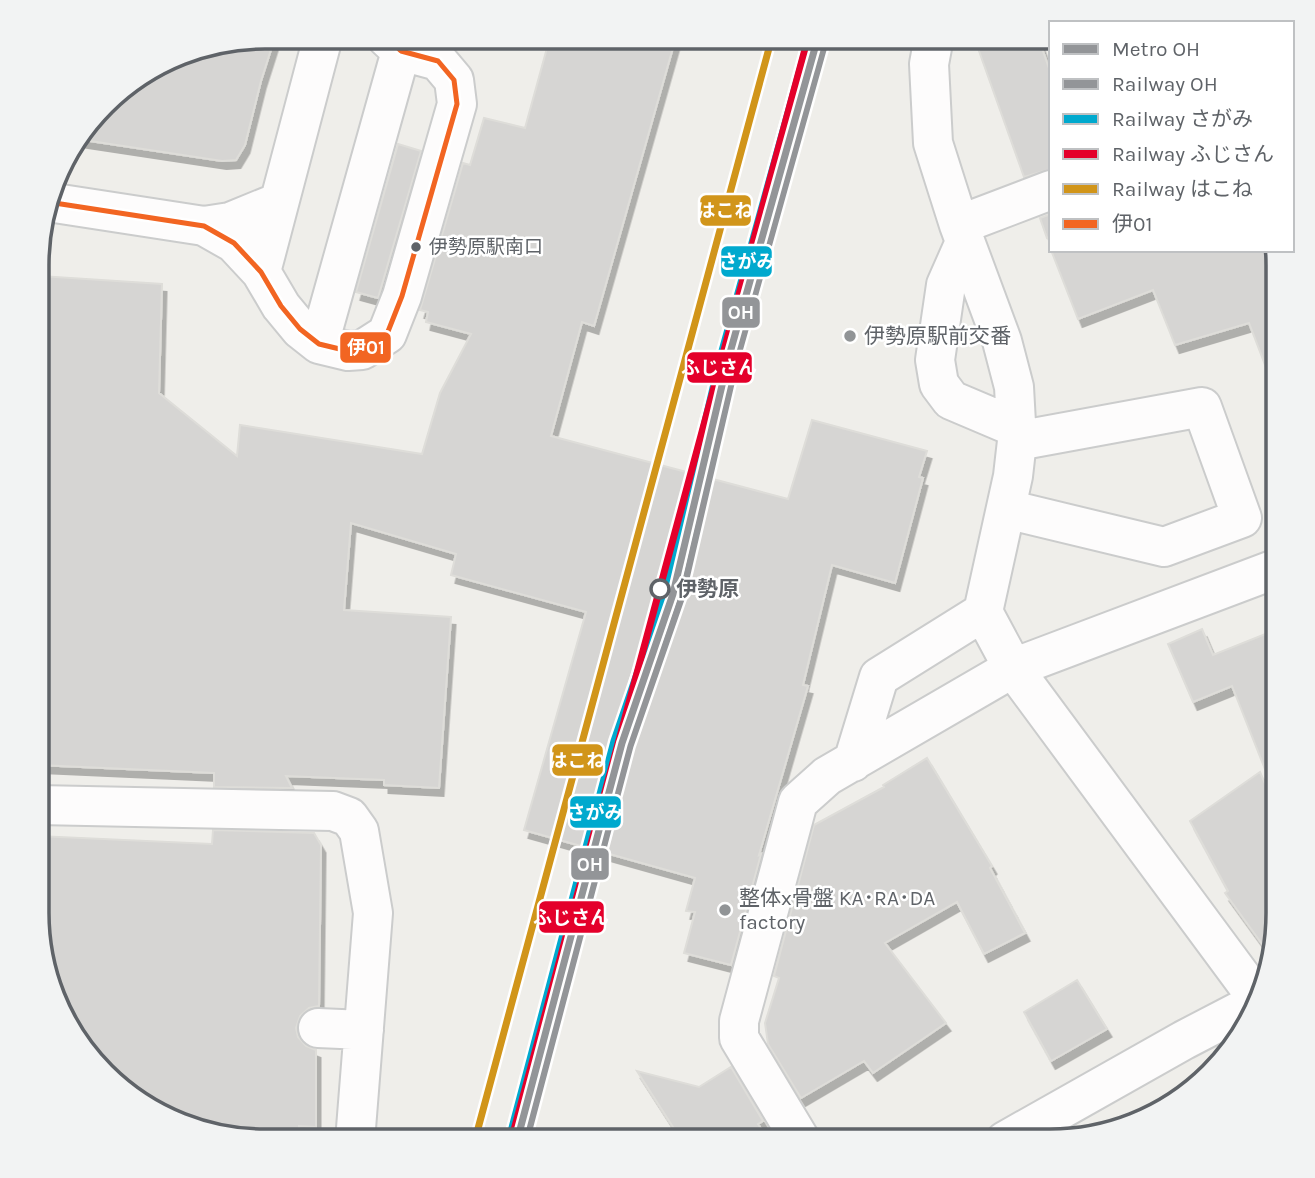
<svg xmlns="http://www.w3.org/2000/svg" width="1315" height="1178" font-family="Karla,'Noto Sans JP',sans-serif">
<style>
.building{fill:#d6d5d3;stroke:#deddd9;stroke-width:2;filter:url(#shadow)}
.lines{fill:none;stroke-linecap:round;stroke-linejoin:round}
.minor-casing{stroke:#cbcccc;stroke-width:42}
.minor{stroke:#fdfcfc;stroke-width:38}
.bus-1-casing{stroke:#fff;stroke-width:10}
.bus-1{stroke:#f26522;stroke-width:5}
.rail-1-casing{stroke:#fff;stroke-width:12}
.rail-2-casing{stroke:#fff;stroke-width:12}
.rail-3-casing{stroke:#fff;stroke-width:12}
.rail-4-casing{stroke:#fff;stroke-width:12}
.rail-1{stroke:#939598;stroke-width:7}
.rail-2{stroke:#00a9ce;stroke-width:7}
.rail-3{stroke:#e4002b;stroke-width:7}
.rail-4{stroke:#d1951a;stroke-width:7}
.metro-1-casing{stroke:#fff;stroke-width:12}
.metro-1{stroke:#939598;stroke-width:7}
.bus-dot{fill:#5f6368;stroke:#fff;stroke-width:2.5}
.poi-dot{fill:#919496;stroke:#fff;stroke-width:2.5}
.stop-dot{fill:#fff;stroke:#5f6368;stroke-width:3.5}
.labels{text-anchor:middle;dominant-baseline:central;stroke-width:5;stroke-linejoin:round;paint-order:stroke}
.bus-label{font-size:19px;fill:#5f6368;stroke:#fff;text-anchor:start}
.poi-label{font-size:21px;fill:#5f6368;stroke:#fff;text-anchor:start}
.stop-label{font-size:21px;font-weight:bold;fill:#5f6368;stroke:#fff;text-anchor:start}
.rim{fill:none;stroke:#5f6368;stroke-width:3.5}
.line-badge{stroke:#fff;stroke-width:2.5}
.badge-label{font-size:19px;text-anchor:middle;font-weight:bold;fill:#fff}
</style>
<defs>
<filter id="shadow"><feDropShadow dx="4.5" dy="8" stdDeviation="0" flood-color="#0004"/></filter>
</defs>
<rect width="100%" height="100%" fill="#efeeea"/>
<path class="building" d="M265 37H275L261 81 245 145 236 160 222 161 77 139 115 93 191 49Z
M550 37H676L594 326 582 322 551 436 788 499 812 420 927 451 919 477 923 478 895 583 832 565 803 685 808 686 759 855 761 854 731 965 684 953 695 912 686 911 695 878 524 830 586 612 451 575 456 554 351 523 344 610 451 617 439 788 384 785V780L286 776 292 788 214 787V773L38 765 41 276 162 284 159 393 237 456 240 425 422 454 440 393 471 334 426 322 428 312 420 310 463 163 470 165 484 118 525 128Z
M974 37H1038L1051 74V169L1024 177Z
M398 144 421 151 378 298 356 292Z
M1051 214V237L1047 238 1040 218Z
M1051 250H1278V391H1275L1249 323 1175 345 1153 290 1078 319Z
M1202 629 1213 655 1278 629V796L1276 797 1232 686 1193 702 1168 644Z
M927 758 992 866 990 868 1025 933 984 954 957 902 885 943 946 1023 873 1073 864 1061 801 1098 768 1044 765 1023 779 978 774 976 814 825 884 787 883 785Z
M1260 772 1278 813V913L1270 955 1225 893 1228 891 1190 821Z
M213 830 314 833 321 845 319 1006 309 1008 300 1016 296 1028 298 1037 306 1046 316 1050V1127L299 1126 300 1141H265L177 1124 94 1064 54 1000 37 928 38 836 212 844Z
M1077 980 1107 1029 1051 1061 1024 1012Z
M731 1067 763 1121 758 1124 769 1141H682L637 1071 699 1087Z"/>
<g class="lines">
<g class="minor-casing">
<path id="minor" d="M934 37 929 64 933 143 959 225 1002 341 1014 387 1017 441 1013 476 983 612 1013 668 1260 1002
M48 202 204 226 230 222 279 202
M959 225 1051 190
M204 226 234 243 261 272 281 306 300 329 319 344 348 351 362 350 387 334 402 296 457 104 454 80 438 61 401 51 386 37
M965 242 946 285 935 360 939 384 951 400 1017 428
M261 272 323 37
M319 344 401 51
M1006 509 1164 547 1242 518 1202 407 1017 441
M853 762 879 677 983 612
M38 805 333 811 349 817 359 831 373 913 355 1141
M318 1028 364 1030
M801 1141 739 1038V1021L798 802 827 776 1013 668 1278 568
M1005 1141 1184 1040 1259 1001"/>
</g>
<use href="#minor" class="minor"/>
<g class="bus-1-casing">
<path id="bus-1" d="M48 202 204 226 234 243 261 272 281 306 300 329 319 344 348 351 362 350 387 334 402 296 457 104 454 80 438 61 401 51 386 37"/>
</g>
<use href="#bus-1" class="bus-1"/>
<g class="rail-1-casing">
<path id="rail-1" d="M526 1141 630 746 682 596 736 362 826 39"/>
</g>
<g class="rail-2-casing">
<path id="rail-2" d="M509 1139 614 741 665 592 720 358 809 37"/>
</g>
<g class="rail-3-casing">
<path id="rail-3" d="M511 1141 807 42"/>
</g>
<g class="rail-4-casing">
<path id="rail-4" d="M476 1136 772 37"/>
</g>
<use href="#rail-1" class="rail-1"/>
<use href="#rail-2" class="rail-2"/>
<use href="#rail-3" class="rail-3"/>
<use href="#rail-4" class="rail-4"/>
<g class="metro-1-casing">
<path id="metro-1" d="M517 1141 622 743 673 594 728 360 818 37"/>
</g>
<use href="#metro-1" class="metro-1"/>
</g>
<circle class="bus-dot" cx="416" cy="247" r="6"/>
<g class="poi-dot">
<circle cx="850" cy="336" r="7"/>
<circle cx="725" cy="910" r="7"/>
</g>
<circle class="stop-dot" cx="660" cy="589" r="9"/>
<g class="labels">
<g class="bus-label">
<text x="429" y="247">伊勢原駅南口</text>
</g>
<g class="poi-label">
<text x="864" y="336">伊勢原駅前交番</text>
<text x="739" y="898">整体x骨盤 KA･RA･DA<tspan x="739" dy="24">factory</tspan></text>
</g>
<g class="stop-label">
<text x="676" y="589">伊勢原</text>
</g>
</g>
<path d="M0 0H1315V1178H0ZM265 49H1050A216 216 0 0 1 1266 265V913A216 216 0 0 1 1050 1129H265A216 216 0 0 1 49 913V265A216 216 0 0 1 265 49Z" fill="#f2f3f3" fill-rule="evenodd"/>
<path class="rim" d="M265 49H1050A216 216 0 0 1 1266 265V913A216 216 0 0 1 1050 1129H265A216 216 0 0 1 49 913V265A216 216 0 0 1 265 49Z"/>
<g class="line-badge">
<rect x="699" y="194" width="53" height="33" rx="7" fill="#d1951a"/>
<rect x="720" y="245" width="53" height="33" rx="7" fill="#00a9ce"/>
<rect x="721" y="296" width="40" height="33" rx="7" fill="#939598"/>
<rect x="339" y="331" width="53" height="33" rx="7" fill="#f26522"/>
<rect x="686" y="351" width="67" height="33" rx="7" fill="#e4002b"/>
<rect x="551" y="743" width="53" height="34" rx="7" fill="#d1951a"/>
<rect x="569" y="795" width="53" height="34" rx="7" fill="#00a9ce"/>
<rect x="570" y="847" width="40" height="34" rx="7" fill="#939598"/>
<rect x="538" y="900" width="67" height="34" rx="7" fill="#e4002b"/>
</g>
<g class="badge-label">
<text x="725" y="217">はこね</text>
<text x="747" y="268">さがみ</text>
<text x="741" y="319">OH</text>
<text x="366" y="354">伊01</text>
<text x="719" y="374">ふじさん</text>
<text x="577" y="767">はこね</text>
<text x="595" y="819">さがみ</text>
<text x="590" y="871">OH</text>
<text x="571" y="924">ふじさん</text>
</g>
<rect x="1049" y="21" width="245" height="231" fill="#ffffff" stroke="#bfc1c3" stroke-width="2"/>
<rect x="1063" y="44" width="35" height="10" fill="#939598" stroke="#bfc1c3" stroke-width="2"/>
<text x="1112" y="56" font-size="21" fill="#5f6368">Metro OH</text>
<rect x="1063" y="79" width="35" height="10" fill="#939598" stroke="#bfc1c3" stroke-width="2"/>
<text x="1112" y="91" font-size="21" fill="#5f6368">Railway OH</text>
<rect x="1063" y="114" width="35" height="10" fill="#00a9ce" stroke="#bfc1c3" stroke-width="2"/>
<text x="1112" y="126" font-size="21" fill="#5f6368">Railway さがみ</text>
<rect x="1063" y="149" width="35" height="10" fill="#e4002b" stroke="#bfc1c3" stroke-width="2"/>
<text x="1112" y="161" font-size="21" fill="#5f6368">Railway ふじさん</text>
<rect x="1063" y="184" width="35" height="10" fill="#d1951a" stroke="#bfc1c3" stroke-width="2"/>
<text x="1112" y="196" font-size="21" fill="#5f6368">Railway はこね</text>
<rect x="1063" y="219" width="35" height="10" fill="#f26522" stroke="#bfc1c3" stroke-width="2"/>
<text x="1112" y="231" font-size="21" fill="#5f6368">伊01</text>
</svg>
